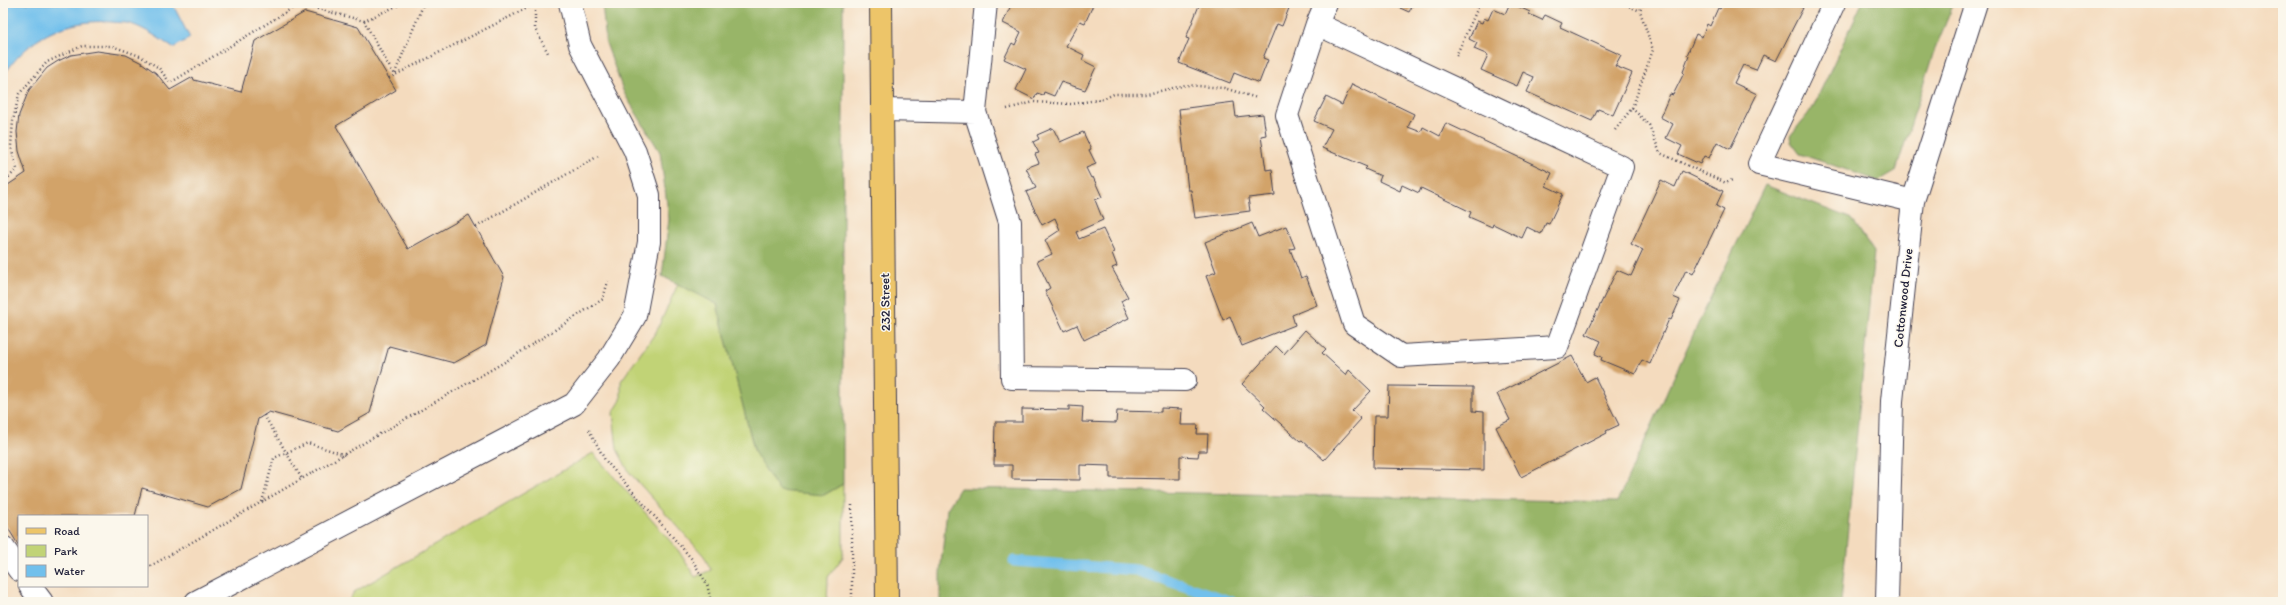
<svg xmlns="http://www.w3.org/2000/svg" width="2286" height="605" font-family="Itim,sans-serif">
<style>
.green{fill:#c1d376;stroke:#727a58}
.forest{fill:#98b567;stroke:#5d6c51}
.water{fill:#71c0ec;stroke:#4a7194}
.lines{fill:none;stroke-linecap:round;stroke-linejoin:round}
.stream{stroke:#71c0ec;stroke-width:11}
.building{fill:#d2a369}
.minor-casing{stroke:#423e4f;stroke-width:24}
.major-casing{stroke:#423e4f;stroke-width:24}
.path{stroke:#423e4f;stroke-width:2.5;stroke-dasharray:1 3;stroke-linecap:butt}
.minor{stroke:#fff;stroke-width:22}
.major{stroke:#edc569;stroke-width:22}
.labels{text-anchor:middle;dominant-baseline:central;stroke-width:3;stroke-linejoin:round;paint-order:stroke}
.street-label{font-size:13px;fill:#22223b;stroke:#fbf7ec}
</style>
<rect width="100%" height="100%" fill="#fbf7ec"/>
<filter id="ink" filterUnits="userSpaceOnUse"><feTurbulence type="fractalNoise" baseFrequency=".025" numOctaves="2"/><feDisplacementMap in="SourceGraphic" scale="8" xChannelSelector="R" yChannelSelector="G"/><feConvolveMatrix kernelMatrix="1 2 1 2 8 2 1 2 1" color-interpolation-filters="sRGB"/></filter>
<filter id="wash" filterUnits="userSpaceOnUse"><feTurbulence type="fractalNoise" baseFrequency=".012" numOctaves="4" result="noise"/><feDisplacementMap in="SourceGraphic" scale="16" xChannelSelector="R" yChannelSelector="G"/><feGaussianBlur stdDeviation="0.9" result="paint"/><feColorMatrix in="noise" values="0 0 0 0 0 0 0 0 0 0 0 0 0 0 0 0 0 1.4 0 .05"/><feComposite in="paint" operator="in"/></filter>
<g filter="url(#wash)">
<rect width="100%" height="100%" fill="#f4dbbe"/>
<path class="green" d="M678 284 717 304 755 453 824 495 843 484V557L828 577 827 602H348L354 592 593 453 678 550 695 577 711 570 704 556 629 472 617 449 613 413 621 400V381L656 332Z"/>
<path class="forest" d="M602 3H843V484L824 495 779 491 755 453 717 304 662 276 669 219 660 152 624 93 606 43Z
M1862 3H1954L1933 54 1896 171 1879 181 1800 154 1791 142 1790 136 1812 109Z
M1765 185 1852 219 1874 252 1841 602H940V573L947 509 960 488 1617 502 1703 313Z"/>
<path class="water" d="M3 3H172L190 38 173 48C160 39 146 29 131 24 125 22 118 23 112 22 67 18 26 38 3 77Z"/>
<g class="lines">
<path class="stream" d="M1014 561 1136 570 1232 602"/>
</g>
<g id="blocks">
<path class="building" d="M1012 3H1094L1085 23 1080 21 1066 46 1084 55 1082 60 1096 67 1085 90 1061 82 1054 96 1044 92 1043 95 1037 93 1034 99 1016 90 1026 69 1004 59 1012 43 1015 45 1021 32 1003 23Z
M1200 3H1291L1282 26 1277 24 1263 58 1268 60 1259 83 1234 73 1230 83 1179 63 1189 39 1186 38Z
M1389 3H1414L1409 12Z
M1510 3 1530 12 1529 14 1542 20 1545 15 1562 23 1560 27 1621 55 1615 66 1632 73 1613 115 1598 109 1592 121 1527 92 1534 77 1523 72 1517 86 1481 70 1488 55 1474 49 1477 43 1469 39 1477 21 1482 23 1484 18 1488 20 1493 9 1505 14Z
M1723 3H1792L1803 8 1776 61 1763 55 1756 70 1743 65 1734 83 1757 94 1730 149 1717 142 1709 158 1704 156 1700 164 1678 154 1682 146 1666 138 1673 124 1660 117 1670 94 1673 95 1684 73 1683 72 1689 56 1687 55 1696 34 1702 37 1707 24 1710 26 1718 8 1720 9Z
M305 12 358 27 396 90 336 126 408 249 469 215 504 277 486 345 454 363 389 346 370 413 338 431 269 412 258 419 241 489 208 507 142 488 135 516H19V546L3 520V202L6 189 5 187 26 173 19 151 17 132 19 115 29 90 47 68 58 61 71 55 97 51 126 55 142 63 156 73 170 90 193 77 194 80 241 92 255 41Z
M1352 84 1414 114 1408 127 1421 132 1423 127 1440 136 1446 123 1552 173 1546 186 1563 194 1549 224 1546 223 1541 234 1527 227 1522 238 1493 224 1492 227 1469 217 1471 212 1421 188 1419 193 1402 185 1400 191 1379 181 1381 176 1365 169 1367 167 1322 148 1332 129 1314 121 1326 97 1342 105Z
M1234 102 1236 117 1263 114 1266 135 1261 136 1266 170 1272 169 1275 195 1248 198 1250 211 1195 218 1191 190H1188L1179 109Z
M1053 128 1060 142 1083 132 1091 149 1089 150 1096 164 1086 168 1091 178 1093 177 1102 197 1095 200 1103 220 1076 232 1079 239 1103 229 1114 252 1112 253 1117 266 1112 268 1128 297 1121 301 1129 318 1084 340 1077 325 1064 331 1045 291 1050 288 1037 261 1052 254 1045 240 1060 230 1055 218 1042 225 1026 192 1036 188 1026 168 1039 163 1035 154 1039 153 1033 142 1039 139 1037 135Z
M1682 171 1723 191 1716 206 1724 210 1693 274 1686 270 1673 297 1680 300 1671 320 1669 319 1650 364 1642 360 1635 374 1601 360 1602 357 1595 354 1601 341 1586 334 1617 270 1631 276 1643 250 1631 244 1661 180 1675 187Z
M1252 223 1258 237 1286 226 1295 248 1290 249 1301 278 1306 276 1317 305 1292 315 1295 325 1242 346 1230 316 1223 320 1206 276 1216 272 1205 242Z
M1305 330 1326 349 1322 353 1346 375 1349 370 1371 391 1352 411 1361 419 1324 460 1302 440 1300 441 1263 408 1265 406 1242 384 1276 346 1284 354Z
M1572 356 1586 382 1595 377 1619 425 1606 431 1607 433 1521 477 1496 427 1510 420 1497 394Z
M1389 386 1473 387V411L1484 412V470L1373 468 1374 416H1388Z
M1069 406 1083 407 1082 422 1116 423 1117 411 1161 412V408L1182 409 1181 425H1198L1197 434H1208L1207 451H1199L1198 457 1180 456V479L1110 478V466L1080 465V480L1012 479V465H994L995 422H1022V409L1069 410Z"/>
</g>
</g>
<g filter="url(#ink)">
<use href="#blocks" fill-opacity="0" stroke="#423e4f" stroke-width="1"/>
<g class="lines">
<g class="minor-casing">
<path id="minor" d="M986 3 975 112 1010 222 1012 378 1185 380
M1834 3 1759 164 1913 201
M1317 24 1622 167 1557 347 1401 356 1354 324 1287 115 1317 24 1326 3
M883 110 975 112
M3 547 19 570
M30 586 42 602
M196 602 574 404 609 359 635 316 649 242V195L635 151 580 45 570 3
M1887 602 1892 401 1913 201 1976 3"/>
</g>
<g class="major-casing">
<path id="major" d="M881 3 887 602"/>
</g>
<path class="path" d="M535 3V29L548 53
M1622 3 1640 11
M364 21 403 3
M1456 56 1480 3
M389 78 535 4
M1632 108 1649 125 1660 153 1726 183 1732 180
M1007 109 1034 102 1072 104 1103 99 1114 94H1147L1186 85 1224 88 1257 98
M1615 130 1632 108 1653 50 1640 11 1643 3
M3 183 17 169 11 146 13 121 19 94 47 62 82 46H112L140 56 159 68 170 83 299 4 364 21 394 75 424 3
M476 227 600 155
M264 415 302 479
M589 430 605 460 691 558 707 584 711 602
M262 502 274 458 308 443 345 455
M147 568 508 360 603 299 608 281
M852 602V503"/>
<use href="#minor" class="minor"/>
<use href="#major" class="major"/>
</g>
</g>
<g class="labels">
<g class="street-label">
<text transform="translate(1903 298) rotate(-84)">Cottonwood Drive</text>
<text transform="translate(885 302) rotate(-91)">232 Street</text>
</g>
</g>
<rect width="2286" height="605" fill="none" stroke="#fbf7ec" stroke-width="16"/>
<rect x="18" y="515" width="130" height="72" fill="#fbf7ec" stroke="#a4a2a5"/>
<rect x="26" y="528" width="20" height="6" fill="#edc569" stroke="#a4a2a5"/>
<text x="54" y="535" font-size="12" fill="#22223b">Road</text>
<rect x="26" y="545" width="20" height="12" fill="#c1d376" stroke="#a4a2a5"/>
<text x="54" y="555" font-size="12" fill="#22223b">Park</text>
<rect x="26" y="565" width="20" height="12" fill="#71c0ec" stroke="#a4a2a5"/>
<text x="54" y="575" font-size="12" fill="#22223b">Water</text>
</svg>
